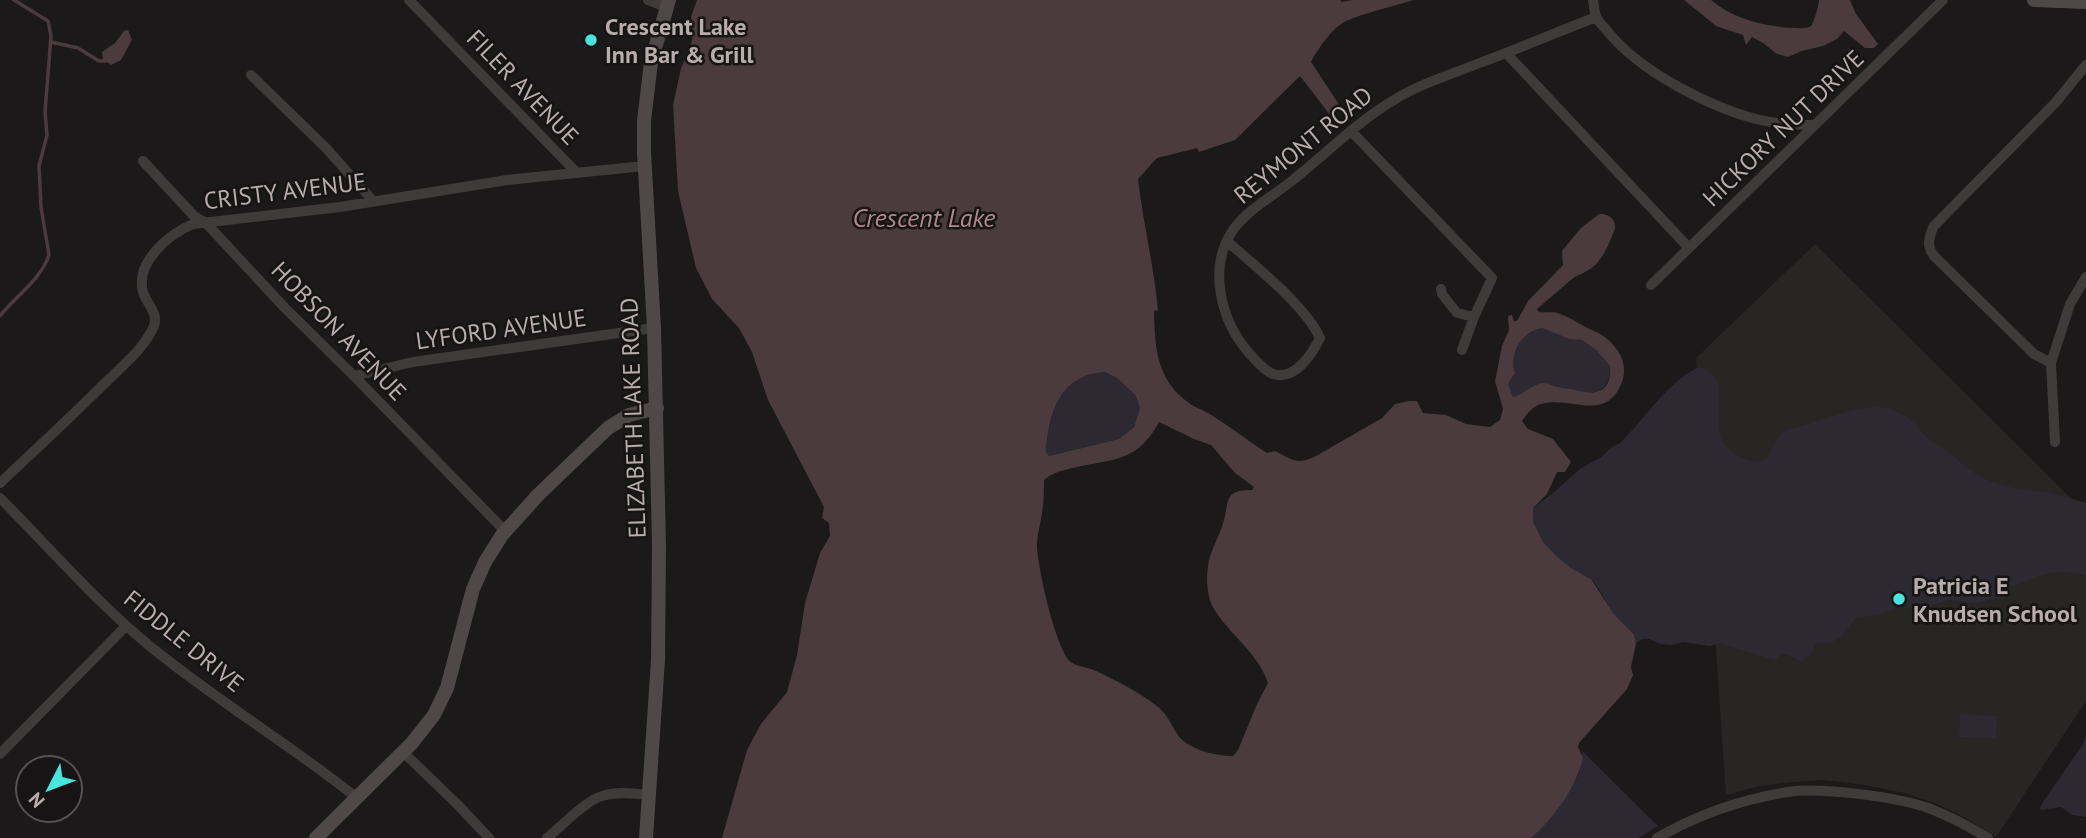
<svg xmlns="http://www.w3.org/2000/svg" width="2086" height="838" font-family="'PT Sans',sans-serif">
<style>
.built{fill:#272625}
.green{fill:#2d2932}
.water{fill:#4b3a3e;fill-rule:evenodd}
.lines{fill:none;stroke-linecap:round;stroke-linejoin:round}
.stream{stroke:#4b3a3e;stroke-width:3.5}
.street{stroke:#3f3b3a;stroke-width:10}
.secondary{stroke:#4f4848;stroke-width:14}
.poi-dot{fill:#46e5de;stroke:#161414;stroke-width:2.5}
.labels{text-anchor:middle;dominant-baseline:central;stroke-width:5;stroke-linejoin:round;paint-order:stroke}
.poi-label{font-size:24px;font-weight:bold;fill:#b9acac;stroke:#161414;text-anchor:start}
.street-label{font-size:24px;fill:#b9acac;stroke:#161414}
.water-label{font-size:26px;font-style:italic;fill:#b18690;stroke:#161414}
</style>
<rect width="100%" height="100%" fill="#1b1919"/>
<path class="built" d="M1815 244 2086 513V701L1996 837 1966 818 1935 803 1904 793 1865 785 1824 780 1793 782 1759 786 1726 795 1696 358Z"/>
<path class="green" d="M1542 328 1569 339 1582 340 1596 350 1610 366C1611 399 1585 395 1562 388 1558 387 1555 385 1551 385 1540 385 1525 396 1513 397L1508 384 1515 373C1509 354 1522 332 1542 328Z
M1699 367C1746 380 1688 439 1748 460 1775 469 1769 440 1785 431 1791 428 1799 427 1806 425 1829 418 1854 407 1878 407 1890 407 1908 416 1916 425 1920 429 1922 433 1926 437 1933 443 1941 447 1948 452 1957 458 1965 467 1973 472 1996 487 2024 490 2050 493 2060 495 2076 500 2086 503V576C2070 570 2051 571 2036 577 2027 581 2019 585 2009 586V591L2003 599C1993 597 1990 600 1981 602 1970 604 1957 599 1946 601 1928 604 1921 616 1902 604 1889 613 1873 617 1856 617 1844 633 1839 646 1816 643L1811 654 1801 661C1795 660 1788 652 1781 655 1779 656 1777 659 1775 660L1719 643 1710 646 1683 642 1672 645 1660 644 1649 639H1642L1636 643C1633 633 1627 629 1620 622 1608 609 1603 592 1592 580 1587 575 1579 573 1573 569 1553 557 1528 533 1533 508L1553 493 1581 468 1600 458 1612 447 1620 443C1644 420 1668 381 1699 367Z
M1105 372 1117 378 1136 396 1140 408 1134 427 1119 439 1049 456 1046 452C1050 412 1058 376 1105 372Z
M1960 714 1997 716 1996 738 1959 737Z
M2086 735V817L2072 815 2061 807 2041 810 2040 808 2043 802 2083 744Z
M1581 750 1658 826 1639 838H1531C1547 823 1591 772 1581 750Z"/>
<path class="water" d="M697 0H1340L1342 2 1353 0H1414C1394 6 1364 13 1346 21 1333 27 1317 50 1311 62L1340 106 1330 115 1300 76 1235 140 1199 152 1197 148 1157 158 1138 179C1143 223 1154 266 1158 310L1154 311C1155 348 1156 379 1189 403 1195 408 1202 409 1208 413 1228 425 1247 440 1267 453L1275 451C1292 459 1296 466 1316 456L1382 418 1395 404 1409 401H1417L1423 413 1446 415 1466 424 1490 427 1500 420 1503 409 1495 381 1502 346 1509 330 1508 316 1512 315 1514 321H1517L1528 301 1563 265 1562 251 1581 228 1599 214C1609 213 1616 220 1615 229 1608 245 1603 262 1587 271 1582 274 1577 275 1572 279L1537 309 1539 312C1546 313 1554 311 1560 314 1572 318 1582 326 1594 331 1603 334 1613 343 1618 351 1624 360 1626 372 1622 382 1606 424 1570 395 1541 404 1533 406 1526 415 1522 421L1528 429 1553 439 1571 462 1565 472H1557L1547 494 1533 508V522L1543 542 1555 555 1571 568 1591 579 1613 613 1634 635 1636 643 1631 667 1633 675 1627 689 1579 743 1578 747 1583 758C1577 787 1553 819 1531 838H722L747 750 761 724 787 692 797 655 805 603 820 553 830 536 829 523 822 518 824 507 768 400 752 352 739 328 712 299 696 268 678 191 673 105 681 68 691 45 693 35 691 17ZM1542 328 1569 339 1582 340 1596 350 1610 366C1612 392 1596 396 1575 390 1569 388 1564 389 1558 387 1553 386 1548 383 1542 383 1531 385 1523 395 1513 397L1508 384 1515 373C1509 354 1521 332 1542 328ZM1105 372 1117 378 1136 396 1140 408 1134 427 1119 439 1049 456 1046 452C1049 413 1059 375 1105 372ZM1159 422 1194 439 1211 445 1235 473 1254 487 1252 490C1226 490 1229 498 1224 520 1220 536 1210 550 1208 566 1206 579 1207 598 1214 609 1230 635 1258 653 1268 683L1257 704 1238 750 1233 756C1215 756 1185 749 1176 732 1170 722 1166 713 1157 706 1139 692 1117 681 1096 671 1088 667 1078 667 1071 662 1056 651 1037 565 1037 545 1037 534 1041 523 1042 513 1044 502 1044 491 1044 480 1051 474 1059 471 1069 469 1110 458 1136 465 1159 422Z
M1684 0H1711C1733 19 1766 27 1795 28 1799 28 1807 29 1811 26 1814 23 1819 4 1819 0H1850L1856 14 1878 44 1874 48H1865L1844 31 1837 39 1823 46 1802 51 1788 57 1777 54 1763 43 1752 37 1746 45 1743 35 1716 26Z
M128 30 132 40 121 60 111 65 103 59 102 52 115 43 124 31Z"/>
<g class="lines">
<path class="stream" d="M51 42 78 48 99 61H106
M0 316C15 297 42 278 49 255L41 207 39 166 47 135 45 112 51 36 48 21 14 0"/>
<path class="street" d="M409 0 577 173
M648 0 666 7
M1593 0C1594 5 1594 11 1596 16 1598 22 1605 28 1609 33 1641 72 1711 108 1760 120 1778 124 1796 125 1814 125
M1506 53 1689 248
M251 75 326 148 373 201
M1352 132 1492 278 1474 317 1457 313 1442 294 1441 289
M143 161 194 216 206 223 285 308 354 376 505 531
M1228 242C1255 266 1306 306 1320 338 1312 354 1295 381 1273 374 1263 370 1256 360 1249 353 1221 321 1207 268 1233 230 1248 209 1275 195 1294 179 1327 153 1358 121 1394 100 1421 83 1453 74 1482 62 1520 48 1558 32 1596 17
M1651 285 1943 0
M1462 350 1474 317
M2051 363 2034 354 1934 256C1926 245 1929 239 1933 227L2056 102 2086 65
M354 376 413 362 654 328
M2055 442 2051 363 2070 304 2086 277
M0 483C35 450 71 417 105 383 122 366 144 349 154 326 159 313 146 303 143 292 135 262 169 234 193 224L340 207 507 180 644 166
M0 498C50 548 97 603 151 647 217 701 291 745 357 798
M403 752 457 804 489 838
M0 754 126 626
M547 838C562 826 582 804 599 797 614 791 633 793 648 795
M1657 838C1697 815 1742 799 1788 792 1822 787 1899 797 1931 809 1951 817 1970 827 1988 838"/>
<path class="secondary" d="M2034 0 2086 2
M316 838 412 743 434 715 447 688 473 589 485 562 502 535 538 495 608 428 629 415 657 408
M646 838 658 660 659 545 654 328 644 152V121L651 62 669 0"/>
</g>
<g class="poi-dot">
<circle cx="591" cy="40" r="7"/>
<circle cx="1899" cy="599" r="7"/>
</g>
<g class="labels">
<g class="poi-label">
<text x="605" y="26">Crescent Lake<tspan x="605" dy="28">Inn Bar &amp; Grill</tspan></text>
<text x="1913" y="585">Patricia E<tspan x="1913" dy="28">Knudsen School</tspan></text>
</g>
<g class="street-label">
<text transform="translate(523 87) rotate(46)">FILER AVENUE</text>
<text transform="translate(1783 128) rotate(-44)">HICKORY NUT DRIVE</text>
<text transform="translate(1303 145) rotate(-39)">REYMONT ROAD</text>
<text transform="translate(285 191) rotate(-7)">CRISTY AVENUE</text>
<text transform="translate(501 329) rotate(-8)">LYFORD AVENUE</text>
<text transform="translate(339 331) rotate(46)">HOBSON AVENUE</text>
<text transform="translate(633 418) rotate(-92)">ELIZABETH LAKE ROAD</text>
<text transform="translate(184 641) rotate(39)">FIDDLE DRIVE</text>
</g>
<g class="water-label">
<text x="924" y="217">Crescent Lake</text>
</g>
</g>
<g transform="translate(49 789) rotate(228)"><circle r="33" fill="#161414" stroke="#575151" stroke-width="2"/>
<path d="M0-5L12 26L0 18L-12 26Z" fill="#46e5de"/>
<text y="-10" font-size="19" font-weight="bold" text-anchor="middle" fill="#b9acac">N</text>
</g>
</svg>
